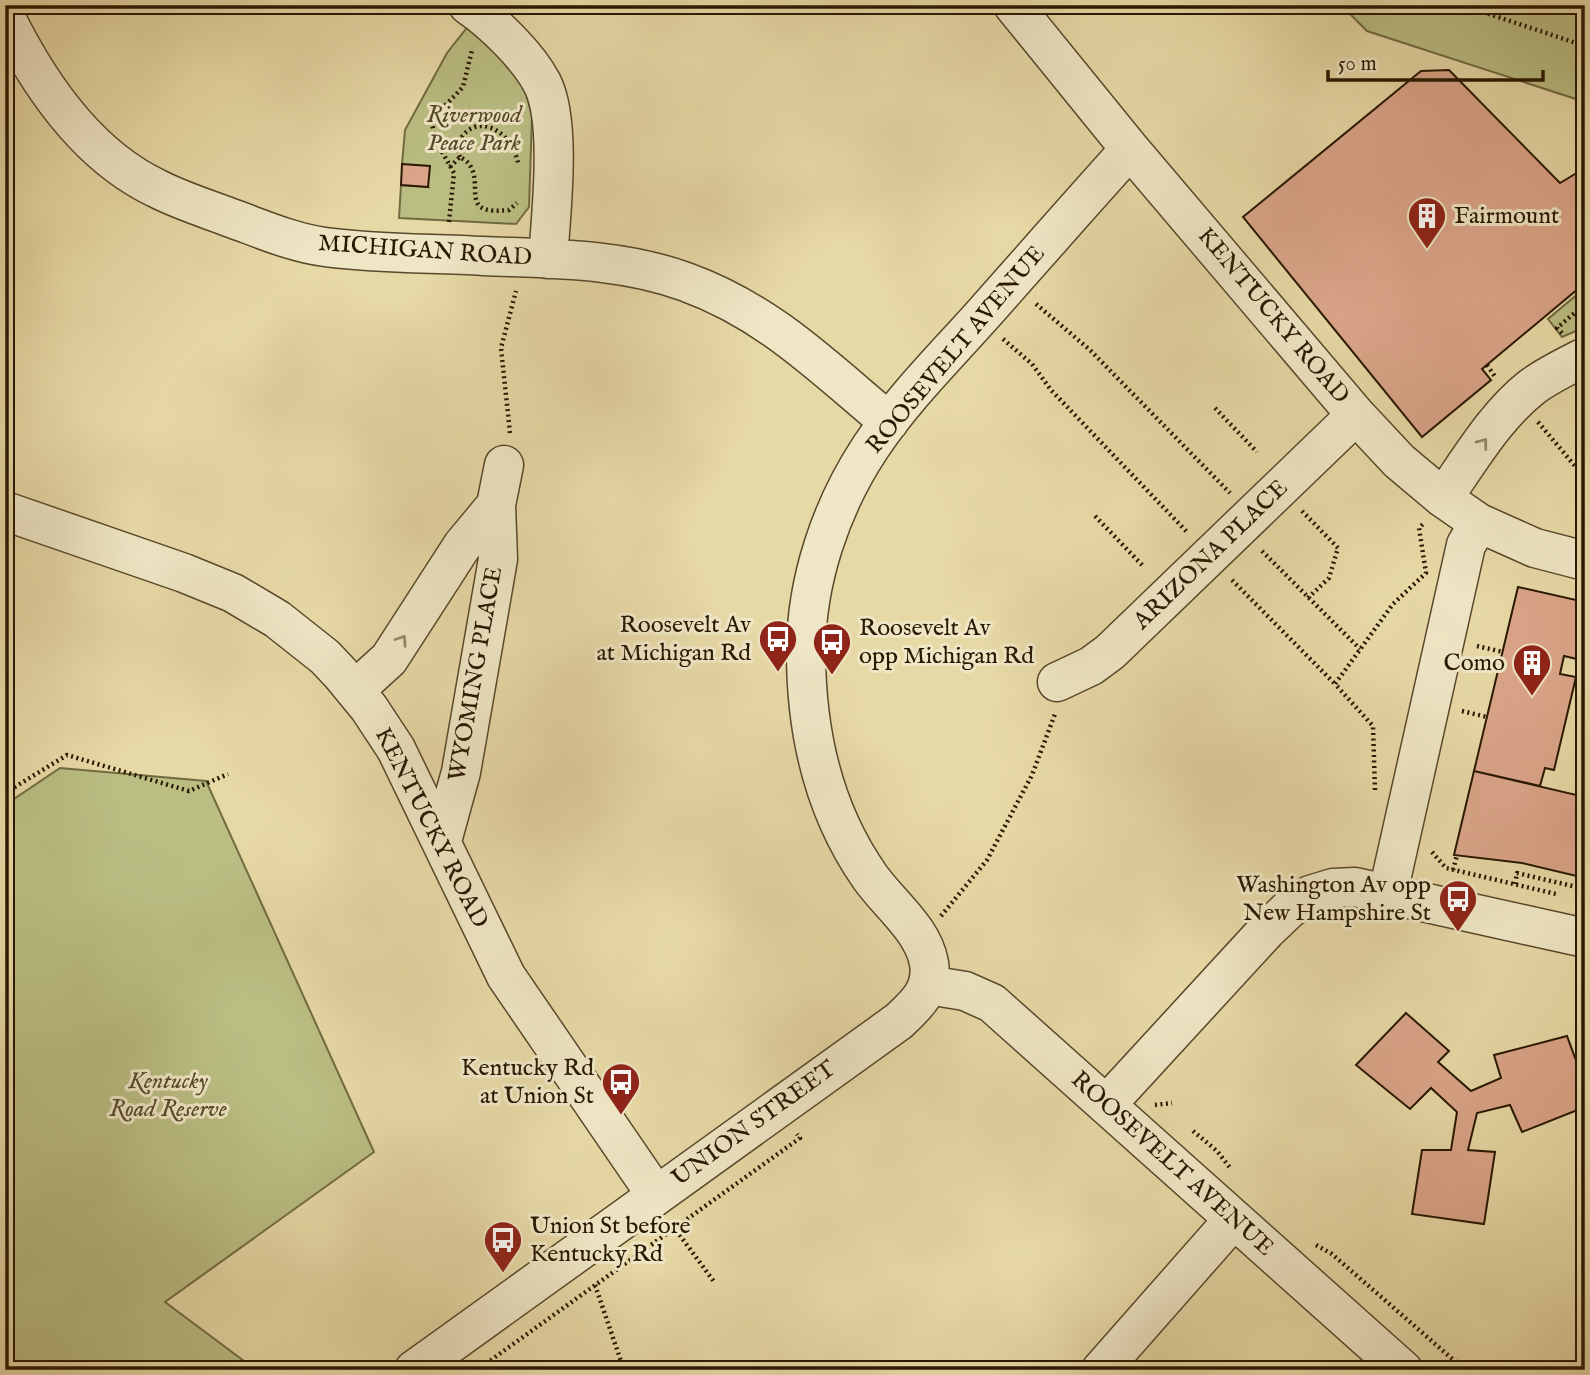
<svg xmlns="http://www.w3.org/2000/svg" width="1590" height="1375" font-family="'IM FELL English',serif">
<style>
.green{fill:#babe83;stroke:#726b42;stroke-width:2}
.building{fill:#dba589;stroke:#291802;stroke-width:2}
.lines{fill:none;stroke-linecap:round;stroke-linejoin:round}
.minor-casing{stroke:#58482b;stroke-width:41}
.path{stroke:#291802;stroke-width:4.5;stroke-dasharray:2 3.5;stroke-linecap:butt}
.minor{stroke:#efe6c5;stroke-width:38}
.oneway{stroke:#96896d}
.labels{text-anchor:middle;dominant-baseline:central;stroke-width:6;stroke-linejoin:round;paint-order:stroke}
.park-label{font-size:24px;font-style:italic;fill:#544a29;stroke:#efe6c5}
.poi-label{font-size:24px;fill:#291802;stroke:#efe6c5;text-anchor:end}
.street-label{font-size:24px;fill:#291802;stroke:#efe6c5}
</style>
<rect width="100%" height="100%" fill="#e7d9a6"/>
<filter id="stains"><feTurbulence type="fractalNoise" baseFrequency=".00286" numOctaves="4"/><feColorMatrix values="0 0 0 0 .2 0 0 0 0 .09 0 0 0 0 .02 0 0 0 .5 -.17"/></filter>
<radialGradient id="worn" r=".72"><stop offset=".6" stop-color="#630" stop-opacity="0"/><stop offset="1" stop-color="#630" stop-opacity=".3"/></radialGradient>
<path class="green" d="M1341 5H1585V102L1367 31Z
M473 20 496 38 526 92 532 117 529 207 516 224 399 218 401 185 428 187 402 164 405 130 447 53Z
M1585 288V327L1562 337 1548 319Z
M60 768 206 781 374 1152 165 1302 256 1370H5V805Z"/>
<path class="building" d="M1449 70 1560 183 1585 168V283L1482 369 1491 380 1422 437 1243 217 1421 71Z
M402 164 430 166 428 187 401 185Z
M1518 587 1585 602V645L1581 660 1564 656 1560 674 1576 677 1554 770 1545 768 1540 786 1474 771Z
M1474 771 1585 797V878L1522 863 1454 855Z
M1406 1013 1449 1051 1438 1062 1471 1091 1501 1078 1494 1055 1567 1036 1585 1085V1107L1522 1132 1510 1105 1477 1113 1468 1150 1495 1152 1484 1224 1412 1214 1422 1150H1451L1457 1112 1431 1088 1410 1109 1356 1065Z"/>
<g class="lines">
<g class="minor-casing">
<path id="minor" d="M468 5C493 22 528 56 542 83 562 121 551 214 548 259
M1013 5 1130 149 1356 415 1399 461 1443 498 1479 523 1535 548 1585 561
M5 16C38 83 87 155 156 188 181 201 208 209 234 219 264 230 294 243 325 247 377 254 431 253 483 256 551 259 621 258 686 282 769 312 823 367 889 422
M1443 498C1470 460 1495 416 1532 387 1548 375 1567 366 1585 357
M5 511 184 573 233 593 277 619 325 657 341 674 369 708 396 749 506 976 656 1195
M1057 682 1091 666 1110 652 1356 415
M355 690 389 659 462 546 496 505
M442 841 461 772 498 559 496 505 504 465
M1388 893 1466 545 1479 523
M928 985 965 991 992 1003 1403 1370
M1106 1105 1266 931 1289 909 1310 895 1333 888 1355 887 1585 938
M414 1370 899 1021C917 1004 933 990 929 963 923 929 889 904 870 877 823 810 806 732 806 652 806 581 831 507 870 448 903 398 947 355 986 311 1034 257 1082 202 1130 149
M1101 1370 1234 1219"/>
</g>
<path class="path" d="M1462 5 1585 46
M460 157 456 149C470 107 512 129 518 163
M450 167 460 157C463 159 467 161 469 164 485 185 457 216 509 210L517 203
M449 222 454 173 436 141 432 124 435 116 463 87 472 50
M1036 304 1090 350 1230 493
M1562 333 1557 328 1585 304
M1003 339 1032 364 1051 390 1188 533
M1487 365 1496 378
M1215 408 1257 452
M1538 422 1585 478
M510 433 501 348 516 291
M1302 511 1338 548 1329 578 1308 598
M1095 516 1143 566
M1262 551 1360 649
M1232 580 1335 684
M1477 646 1503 652
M1462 711 1487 717
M1375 790 1373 726 1335 684 1393 604 1426 573 1419 528 1424 523
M5 793 67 755 189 791 228 774
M1432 852 1446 868 1556 894
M1453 870 1457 855
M1515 884 1517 873 1585 889
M941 916 987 860 1032 775 1055 714
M1155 1105 1172 1103
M1193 1131 1217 1151 1231 1169
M673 1226 715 1283
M1316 1245 1332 1254 1465 1370
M595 1285 624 1370
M477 1370 800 1138 797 1134"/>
<use href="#minor" class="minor"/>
</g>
<defs><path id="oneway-chevron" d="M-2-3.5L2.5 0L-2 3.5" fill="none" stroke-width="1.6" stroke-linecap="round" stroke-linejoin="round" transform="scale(1.75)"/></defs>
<g class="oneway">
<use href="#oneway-chevron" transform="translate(1483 443) rotate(-53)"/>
<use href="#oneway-chevron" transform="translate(402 640) rotate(-56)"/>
</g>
<defs>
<g id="building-pin" transform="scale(2.0125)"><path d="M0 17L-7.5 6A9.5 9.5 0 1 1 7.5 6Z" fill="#8f2418" stroke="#efe6c5"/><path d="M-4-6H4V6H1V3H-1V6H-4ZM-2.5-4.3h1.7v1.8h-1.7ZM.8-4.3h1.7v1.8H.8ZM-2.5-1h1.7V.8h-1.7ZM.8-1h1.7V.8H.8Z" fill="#fff"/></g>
<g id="bus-pin" transform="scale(2.0125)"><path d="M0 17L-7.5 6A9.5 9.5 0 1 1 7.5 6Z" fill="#8f2418" stroke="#efe6c5"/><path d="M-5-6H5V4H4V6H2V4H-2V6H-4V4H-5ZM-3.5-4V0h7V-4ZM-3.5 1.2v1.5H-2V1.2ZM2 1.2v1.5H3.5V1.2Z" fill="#fff"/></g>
</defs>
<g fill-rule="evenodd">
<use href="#building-pin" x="1427" y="216"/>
<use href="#bus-pin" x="778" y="639"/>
<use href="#bus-pin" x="832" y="642"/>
<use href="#building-pin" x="1532" y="663"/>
<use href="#bus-pin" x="1458" y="899"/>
<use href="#bus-pin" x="621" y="1082"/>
<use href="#bus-pin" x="503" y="1240"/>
</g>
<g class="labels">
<g class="park-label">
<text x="474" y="115">Riverwood<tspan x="474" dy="28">Peace Park</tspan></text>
<text x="168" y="1081">Kentucky<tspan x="168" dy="28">Road Reserve</tspan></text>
</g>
<g class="poi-label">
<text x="1454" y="216" text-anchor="start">Fairmount</text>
<text x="751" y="625">Roosevelt Av<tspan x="751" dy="28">at Michigan Rd</tspan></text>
<text x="859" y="628" text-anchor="start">Roosevelt Av<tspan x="859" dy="28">opp Michigan Rd</tspan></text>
<text x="1505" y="663">Como</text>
<text x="1431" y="885">Washington Av opp<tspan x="1431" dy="28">New Hampshire St</tspan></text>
<text x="594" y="1068">Kentucky Rd<tspan x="594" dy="28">at Union St</tspan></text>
<text x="530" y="1226" text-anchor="start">Union St before<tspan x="530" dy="28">Kentucky Rd</tspan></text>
</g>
<g class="street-label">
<text transform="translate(425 251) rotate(4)">MICHIGAN ROAD</text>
<text transform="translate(1273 316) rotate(50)">KENTUCKY ROAD</text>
<text transform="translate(956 350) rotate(-50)">ROOSEVELT AVENUE</text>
<text transform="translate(1211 555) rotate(-44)">ARIZONA PLACE</text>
<text transform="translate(476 674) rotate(-80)">WYOMING PLACE</text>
<text transform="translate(431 828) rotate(63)">KENTUCKY ROAD</text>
<text transform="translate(754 1124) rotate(-36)">UNION STREET</text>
<text transform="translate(1172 1164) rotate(42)">ROOSEVELT AVENUE</text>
</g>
</g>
<rect width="1590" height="1375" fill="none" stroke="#e7d9a6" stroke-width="28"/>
<rect x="7" y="7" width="1576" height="1361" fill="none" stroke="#291802" stroke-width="3.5"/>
<rect x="14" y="14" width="1562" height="1347" fill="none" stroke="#291802" stroke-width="2"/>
<path d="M1328 70v10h215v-10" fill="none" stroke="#291802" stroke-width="3.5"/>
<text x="1338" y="70" font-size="21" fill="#291802" stroke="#efe6c5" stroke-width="5" paint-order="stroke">50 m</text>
<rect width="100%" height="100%" filter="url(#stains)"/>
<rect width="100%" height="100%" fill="url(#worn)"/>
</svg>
